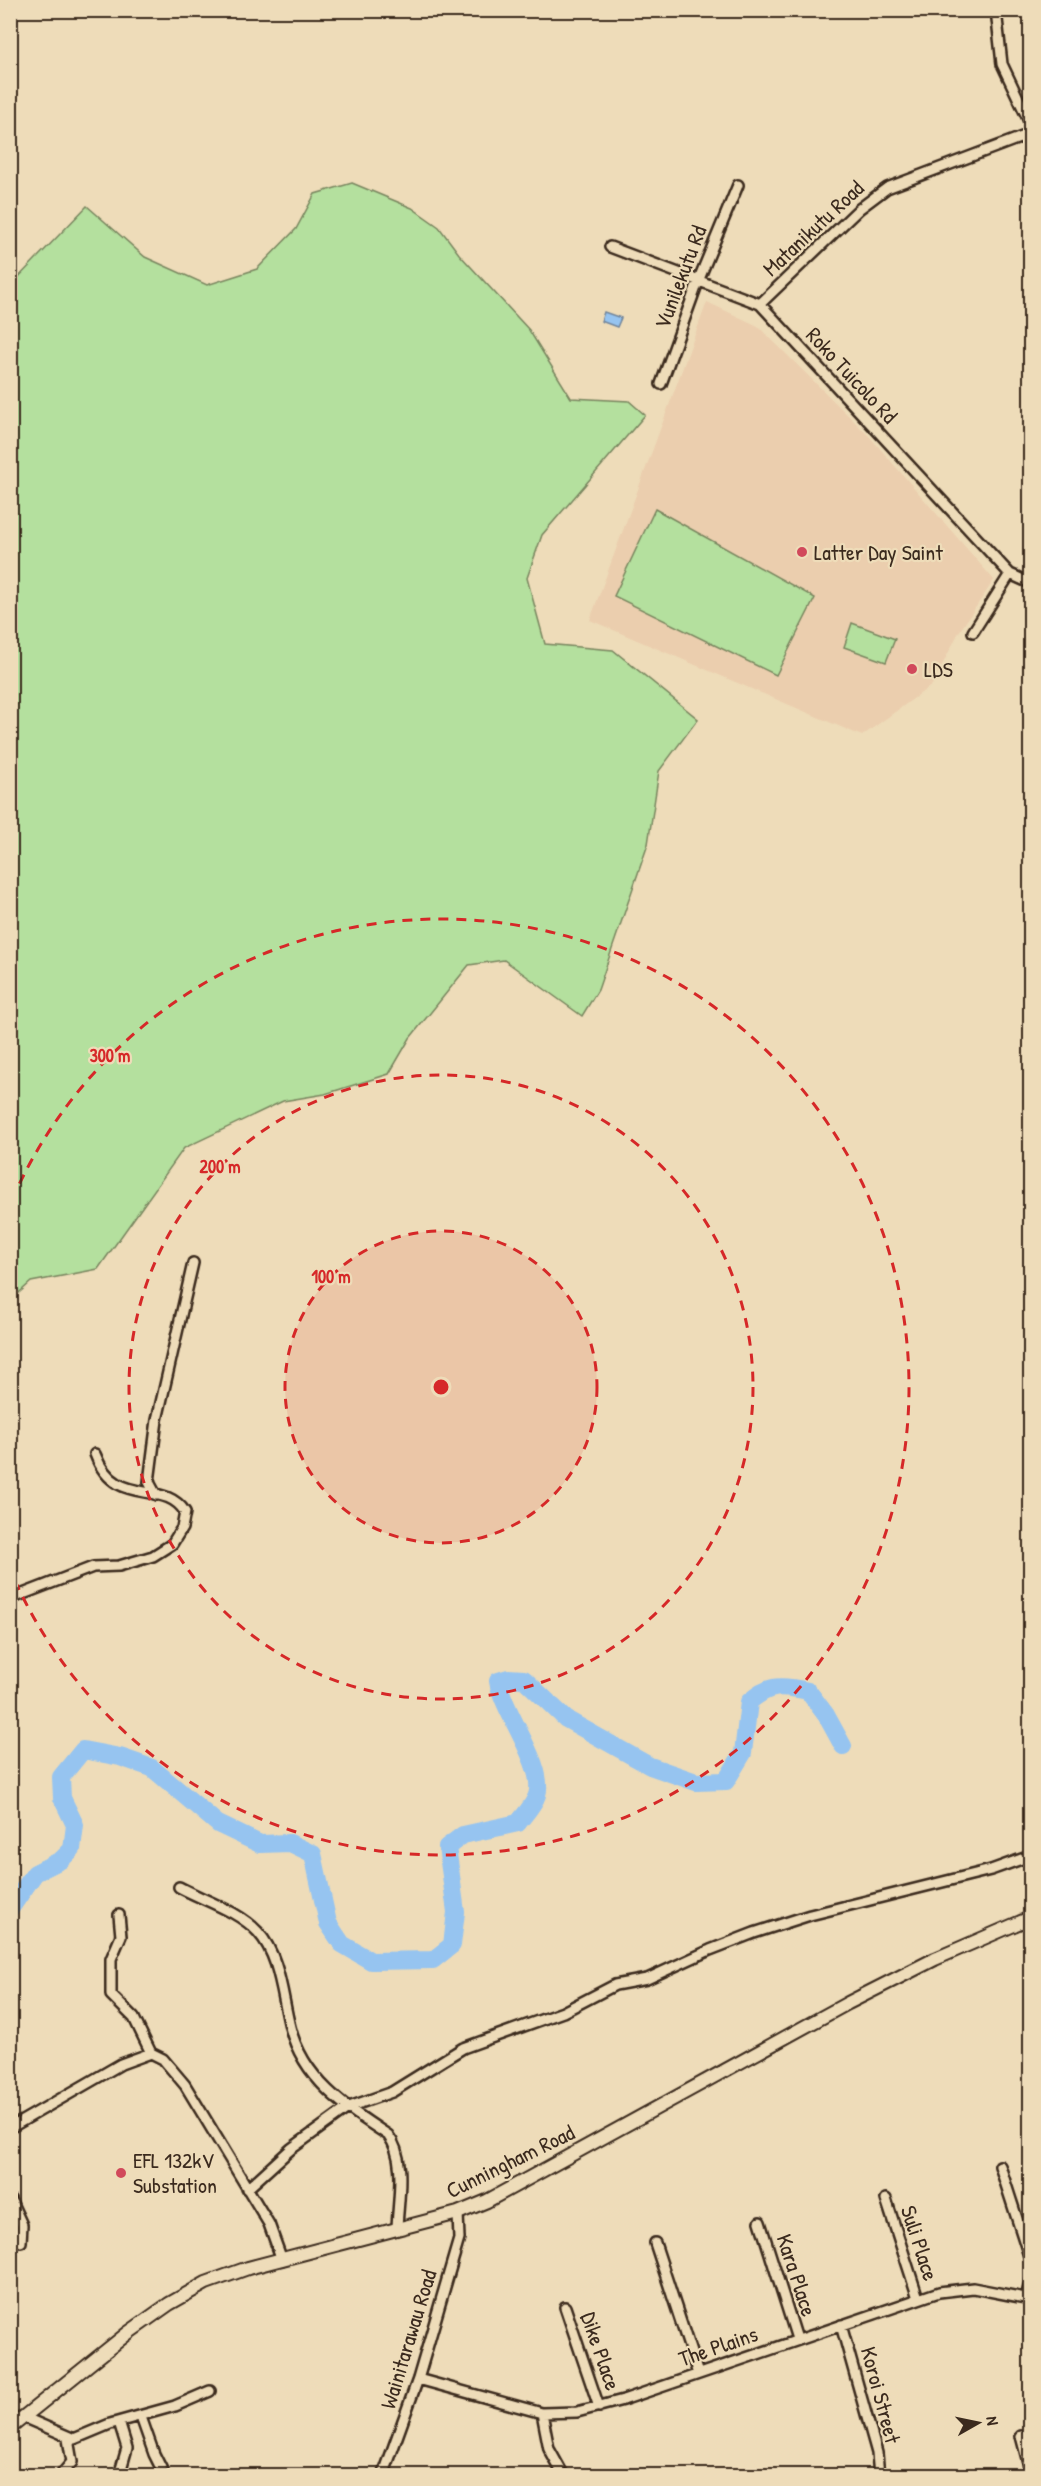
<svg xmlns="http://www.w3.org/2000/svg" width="1041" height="2486" font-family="'Patrick Hand',sans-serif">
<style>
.built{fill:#ebceae}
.green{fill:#b4e09e;stroke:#78855e;stroke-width:1.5}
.water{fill:#96c4f0;stroke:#72869c;stroke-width:1.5}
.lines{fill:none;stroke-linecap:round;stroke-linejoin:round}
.river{stroke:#96c4f0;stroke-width:18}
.minor-casing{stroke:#3b2a1e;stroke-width:14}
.secondary-casing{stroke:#3b2a1e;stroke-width:16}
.minor{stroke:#eedcb9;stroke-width:9}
.secondary{stroke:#eedcb9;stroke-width:12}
.ring{fill:none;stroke:#d62828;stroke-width:3;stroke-dasharray:10 8}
.poi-dot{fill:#d1495b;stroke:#eedcb9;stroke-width:2}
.labels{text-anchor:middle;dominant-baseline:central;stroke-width:4.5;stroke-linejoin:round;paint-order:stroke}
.street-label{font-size:22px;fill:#3b2a1e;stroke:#eedcb9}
.poi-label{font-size:22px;fill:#3b2a1e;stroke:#eedcb9;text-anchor:start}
.centre{fill:#d62828;stroke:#eedcb9;stroke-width:3}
.ring-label{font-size:18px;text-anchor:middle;font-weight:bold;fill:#d62828;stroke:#eedcb9;stroke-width:4.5;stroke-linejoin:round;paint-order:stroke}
</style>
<rect width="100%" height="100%" fill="#eedcb9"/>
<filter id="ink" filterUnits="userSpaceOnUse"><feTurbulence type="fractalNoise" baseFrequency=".0167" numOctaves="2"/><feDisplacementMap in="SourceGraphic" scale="12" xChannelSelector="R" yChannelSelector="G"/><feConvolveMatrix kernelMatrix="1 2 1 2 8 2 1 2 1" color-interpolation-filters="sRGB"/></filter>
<g filter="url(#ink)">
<path class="built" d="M707 302 758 326 869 436 994 580 959 632 932 685 862 736 590 620Z"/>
<path class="green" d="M352 183 412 208 439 227 459 254 529 330 571 398 629 401 645 415 542 535 527 578 545 644 613 650 698 719 659 771 648 844 598 990 582 1016 504 960 469 965 410 1038 389 1074 325 1094 283 1101 184 1148 98 1269 31 1282 11 1300V285L87 206 145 257 207 285 257 269 296 229 315 194Z
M655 509 815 598 776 675 614 596Z
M852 623 895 639 886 662 844 647Z"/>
<path class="water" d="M604 312 621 318 617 327 601 321Z"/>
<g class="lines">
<path class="river" d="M10 1909 35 1873 61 1860 72 1849 75 1825 62 1798 61 1777 83 1750 120 1757 152 1768 218 1824 260 1844 290 1843 313 1854 328 1923 342 1944 371 1961 433 1960 452 1945 456 1912 447 1847 463 1835 518 1823C524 1815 534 1805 537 1795 546 1766 503 1713 498 1681L508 1678 524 1679 566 1719 650 1766 696 1782 726 1781 743 1753 749 1702C769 1684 782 1685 808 1691L826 1715 843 1746"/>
<g class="minor-casing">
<path id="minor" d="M996 10 1002 64 1030 123
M610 247 760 304 1010 574 1030 583
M760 304 859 209 887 188 1030 134
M661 384 699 279 738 185
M973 632 1010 574
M156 1495 149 1482 157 1420 193 1263
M10 1599 93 1567 119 1566 153 1556 172 1544 182 1528 185 1512C164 1478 116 1510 95 1454
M179 1887C203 1900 239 1911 258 1932 280 1956 282 1996 290 2027 303 2079 345 2107 388 2135 407 2159 398 2199 397 2228
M119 1915 121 1936 111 1959V1995L134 2018 151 2053
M10 2128 121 2064 151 2053 163 2059 185 2085 269 2224 282 2260
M1000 2166 1030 2259
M247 2189 291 2149 349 2107 392 2092 463 2048 563 2012 615 1985 647 1979 710 1950 754 1933 810 1915 991 1870 1030 1856
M10 2199 22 2225 21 2242
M886 2199 918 2298
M760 2222 797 2339
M655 2243 698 2374
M1026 2298 1030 2283
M565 2307 599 2407
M841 2325 877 2453 879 2476
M418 2379 542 2413 577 2412 623 2400 939 2292 973 2288 1030 2299
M542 2413 549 2449 564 2476
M23 2417 74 2439 110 2424 175 2406 210 2391
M141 2417 154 2454 165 2476
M119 2422 127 2448 119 2476
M1021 2436 1030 2470
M60 2476 72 2462 68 2439
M383 2476 418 2379 459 2239 458 2213"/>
</g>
<g class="secondary-casing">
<path id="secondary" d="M10 2428 128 2333 169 2304 206 2283 248 2268 458 2213 487 2201 848 2003 935 1959 1030 1918"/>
</g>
<use href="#minor" class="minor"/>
<use href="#secondary" class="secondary"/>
</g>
</g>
<circle cx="441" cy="1387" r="156" fill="#d62828" fill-opacity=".12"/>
<g class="ring">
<circle cx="441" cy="1387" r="156"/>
<circle cx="441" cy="1387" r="312"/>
<path d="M12 1200A468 468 0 1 1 12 1574"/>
</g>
<g class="poi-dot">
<circle cx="802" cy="552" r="6"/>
<circle cx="912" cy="669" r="6"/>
<circle cx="121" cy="2173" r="6"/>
</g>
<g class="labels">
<g class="street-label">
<text transform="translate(813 228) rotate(-43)">Matanikutu Road</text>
<text transform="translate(680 277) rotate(-69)">Vunilekutu Rd</text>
<text transform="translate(852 375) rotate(47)">Roko Tuicolo Rd</text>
<text transform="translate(510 2161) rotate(-26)">Cunningham Road</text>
<text transform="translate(920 2243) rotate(72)">Suli Place</text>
<text transform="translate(797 2275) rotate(72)">Kara Place</text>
<text transform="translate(408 2339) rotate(-73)">Wainitarawau Road</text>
<text transform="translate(718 2346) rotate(-19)">The Plains</text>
<text transform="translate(601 2351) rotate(71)">Dike Place</text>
<text transform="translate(881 2395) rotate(75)">Koroi Street</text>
</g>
<g class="poi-label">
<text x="814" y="552">Latter Day Saint</text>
<text x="924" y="669">LDS</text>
<text x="133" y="2160">EFL 132kV<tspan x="133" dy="25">Substation</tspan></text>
</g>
</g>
<circle cx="441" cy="1387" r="9" class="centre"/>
<g class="ring-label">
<text x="110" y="1062">300 m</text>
<text x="220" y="1173">200 m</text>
<text x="331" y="1283">100 m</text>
</g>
<rect width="1041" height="2486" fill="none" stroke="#eedcb9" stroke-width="36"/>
<rect x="18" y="18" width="1005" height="2450" fill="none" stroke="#3b2a1e" stroke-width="2" filter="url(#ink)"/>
<g transform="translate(978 2423) rotate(81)" stroke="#eedcb9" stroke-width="4.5" paint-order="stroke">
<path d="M0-4.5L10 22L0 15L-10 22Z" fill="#3b2a1e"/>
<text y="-9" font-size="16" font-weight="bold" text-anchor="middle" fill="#3b2a1e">N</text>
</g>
</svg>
